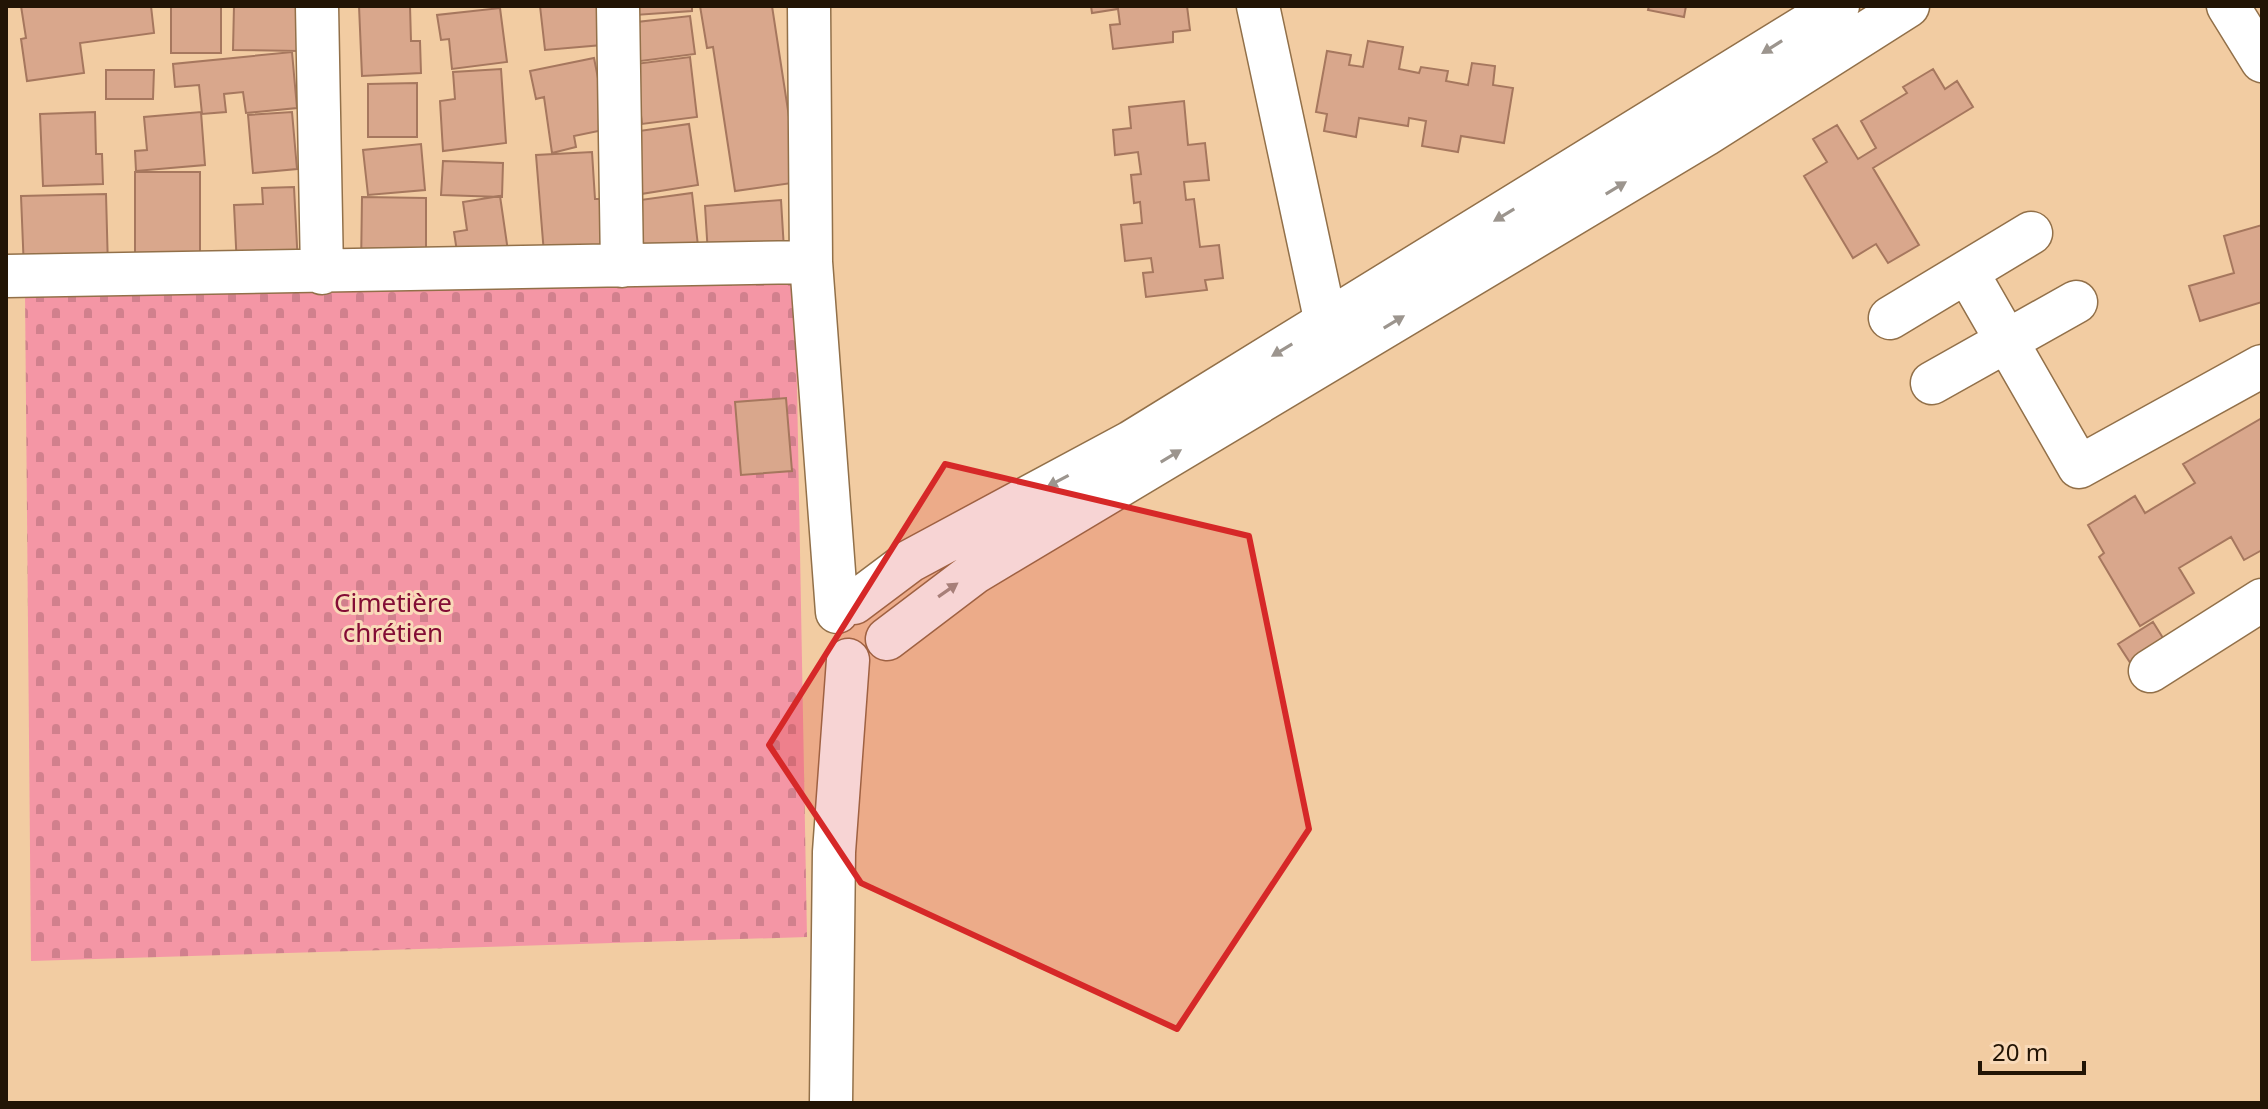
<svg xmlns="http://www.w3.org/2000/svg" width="2268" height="1109" font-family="'Noto Sans',sans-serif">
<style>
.cemetery{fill:url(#cemetery-stones)}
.building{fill:#d9a78c;stroke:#a6775e;stroke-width:2}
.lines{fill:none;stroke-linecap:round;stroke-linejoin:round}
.minor-casing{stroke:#927049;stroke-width:45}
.minor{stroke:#fff;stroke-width:42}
.oneway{fill:#9c958e}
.marked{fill:#d62828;fill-opacity:0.2;stroke:#d62828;stroke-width:6;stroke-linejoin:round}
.labels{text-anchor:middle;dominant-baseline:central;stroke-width:6;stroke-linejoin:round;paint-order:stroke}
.park-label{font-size:26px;fill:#830c35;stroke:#f9dab9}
</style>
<defs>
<pattern id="cemetery-stones" width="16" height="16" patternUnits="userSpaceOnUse" patternTransform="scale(2)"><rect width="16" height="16" fill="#f496a5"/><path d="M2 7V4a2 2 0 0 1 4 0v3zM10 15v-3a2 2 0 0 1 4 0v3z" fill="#d1808d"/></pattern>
</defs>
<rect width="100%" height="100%" fill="#f2cca2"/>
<path class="cemetery" d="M795 276 807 937 31 961 25 292Z"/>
<path class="building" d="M21 6H151L154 33 80 43 84 73 27 81 21 39 26 38Z
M171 6H221V53H171Z
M234 6H301L300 51 233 50Z
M359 6H410L411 41H420L421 73 362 76Z
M540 6H611L614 44 545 50Z
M634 6H692V11L635 15Z
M700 6H772L799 182 735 191 713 47 707 48Z
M1091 6H1187L1190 30 1173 32V42L1113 49 1110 25 1120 24 1118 9 1092 13Z
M1649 6H1686L1684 17 1648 10Z
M500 8 507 62 452 69 449 39 441 40 437 15Z
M690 16 695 54 633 62 628 23Z
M1368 41 1403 47 1399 69 1419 73 1421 67 1448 71 1446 81 1468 85 1472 63 1495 66 1493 85 1513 88 1504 143 1461 136 1458 152 1422 146 1426 121 1409 118 1408 126 1359 118 1356 137 1324 131 1327 114 1316 112 1327 51 1351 55 1349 65 1363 67Z
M292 52 297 108 246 113 243 92 224 94 226 112 202 114 199 85 175 87 173 64Z
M690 57 697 117 642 124 635 64Z
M594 58 608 129 574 136 576 147 552 153 544 97 536 99 530 71Z
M501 69 506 143 443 151 440 101 455 99 453 72Z
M1933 69 1945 89 1957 81 1973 107 1873 168 1919 245 1888 263 1876 244 1853 258 1804 176 1827 162 1813 139 1837 125 1858 159 1876 148 1861 121 1907 93 1903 87Z
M106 70H154L153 99H106Z
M417 83V137H368V84Z
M1184 101 1188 145 1205 143 1209 180 1184 182 1186 200 1194 199 1200 247 1219 245 1223 278 1205 280 1207 290 1146 297 1143 273 1153 272 1151 258 1125 261 1121 225 1142 223 1140 202 1134 203 1131 175 1141 174 1138 152 1115 155 1113 130 1131 128 1129 107Z
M95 112 96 154H102L103 184 43 186 40 114Z
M201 112 205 165 136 171 135 151 147 150 144 117Z
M292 112 297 169 253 173 248 115Z
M689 124 698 185 641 194 632 132Z
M421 144 425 190 368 195 363 150Z
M592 152 595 199H603L607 262 545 266 536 155Z
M443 161 503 163 502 197 441 195Z
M135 172H200V276H135Z
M294 187 298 265 237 267 234 205 263 204 262 188Z
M692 193 698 246 640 254 633 201Z
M106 194 108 268 24 270 21 196Z
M500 196 509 258 459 265 454 232 467 230 463 202Z
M362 197 426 198V268H361Z
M781 200 785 266 709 271 705 206Z
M2262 225V302L2200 321 2189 286 2234 273 2224 236Z
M786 398 792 471 741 475 735 402Z
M2262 418V550L2244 560 2231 537 2179 568 2194 593 2140 626 2099 557 2104 553 2088 525 2135 496 2145 513 2195 483 2183 464Z
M2153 622 2178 662 2144 684 2118 644Z"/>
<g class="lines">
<g class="minor-casing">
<path id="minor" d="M317 6 322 273
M618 6 622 266
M809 6 811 262 837 612
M1258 6 1326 323
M2228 6 2262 61
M1967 272 2079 467 2262 366
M6 276 811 262
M1890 318 2031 233
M1932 383 2076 302
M854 603 910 561 1131 442 1838 6
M887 639 974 573 1705 135 1908 6
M2150 671 2262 600
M831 1103 834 852 848 660"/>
</g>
<use href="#minor" class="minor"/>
</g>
<defs><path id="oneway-solid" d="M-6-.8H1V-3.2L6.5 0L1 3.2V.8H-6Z" transform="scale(2)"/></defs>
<g class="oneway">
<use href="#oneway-solid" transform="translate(1772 47) rotate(148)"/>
<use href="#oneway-solid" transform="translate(1616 188) rotate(-31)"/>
<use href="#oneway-solid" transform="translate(1504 215) rotate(149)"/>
<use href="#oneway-solid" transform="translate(1394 322) rotate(-31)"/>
<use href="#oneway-solid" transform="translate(1282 350) rotate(149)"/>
<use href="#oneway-solid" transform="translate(1171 456) rotate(-31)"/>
<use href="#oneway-solid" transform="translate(1058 481) rotate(152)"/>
<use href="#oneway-solid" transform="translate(948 590) rotate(-35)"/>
</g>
<path class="marked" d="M945 464 1249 536 1309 829 1177 1029 861 883 769 745Z"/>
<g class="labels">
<g class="park-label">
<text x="393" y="602">Cimetière<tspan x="393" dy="30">chrétien</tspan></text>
</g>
</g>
<rect width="2268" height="1109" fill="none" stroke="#221405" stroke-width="16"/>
<path d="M1980 1061v12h104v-12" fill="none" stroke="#221405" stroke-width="4"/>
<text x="1992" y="1061" font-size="24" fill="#221405" stroke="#f9dab9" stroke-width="6" paint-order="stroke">20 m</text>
</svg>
